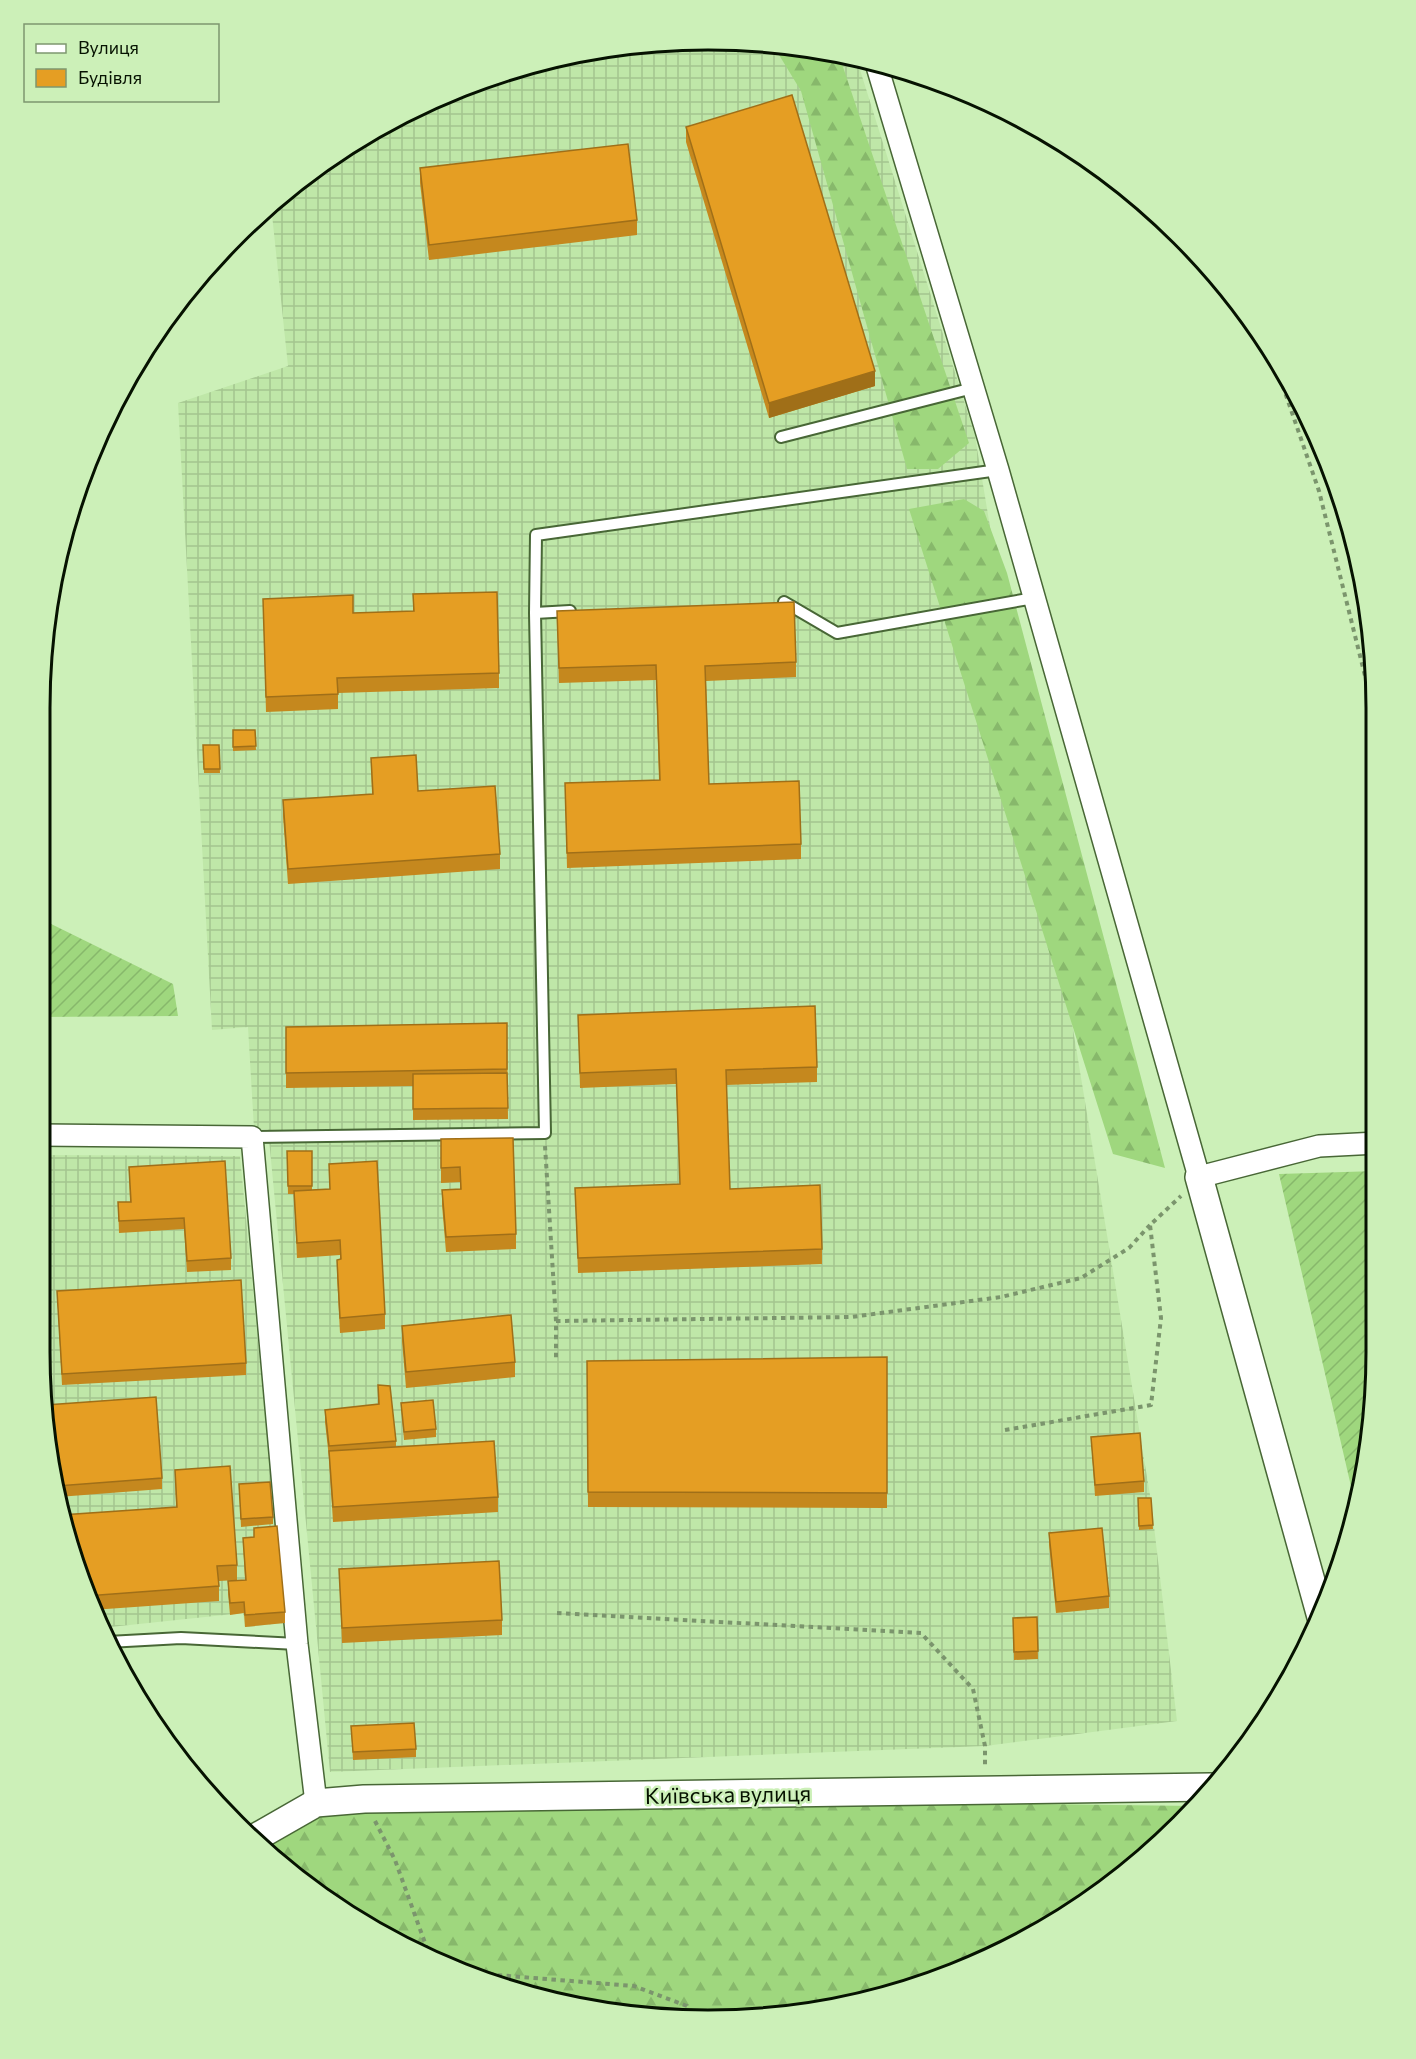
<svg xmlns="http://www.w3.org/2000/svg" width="1416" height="2059" font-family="Commissioner,sans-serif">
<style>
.industrial{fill:url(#industrial-grid)}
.forest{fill:url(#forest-firs)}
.garden{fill:url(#garden-furrows)}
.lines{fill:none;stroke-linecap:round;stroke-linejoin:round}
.service-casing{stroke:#486736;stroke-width:14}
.minor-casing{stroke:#486736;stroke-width:24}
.tertiary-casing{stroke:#486736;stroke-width:30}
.path{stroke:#7b956d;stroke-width:4;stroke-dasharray:4.5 4.5;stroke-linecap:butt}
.service{stroke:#fff;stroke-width:10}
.minor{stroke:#fff;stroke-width:21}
.tertiary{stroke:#fff;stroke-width:27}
.wall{fill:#c5881e}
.shaded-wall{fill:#a06f18}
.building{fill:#e59e23;stroke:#a06f18;stroke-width:1.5}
.labels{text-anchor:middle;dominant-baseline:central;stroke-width:5;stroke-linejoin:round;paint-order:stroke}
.street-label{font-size:22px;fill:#061201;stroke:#ccf0b8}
.rim{fill:none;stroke:#061201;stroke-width:3}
</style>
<defs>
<pattern id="industrial-grid" width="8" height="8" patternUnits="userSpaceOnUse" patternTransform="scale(1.5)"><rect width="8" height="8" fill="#bfe7a8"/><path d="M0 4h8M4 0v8" fill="none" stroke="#a3c58f"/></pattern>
<pattern id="forest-firs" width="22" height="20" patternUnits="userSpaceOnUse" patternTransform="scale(1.5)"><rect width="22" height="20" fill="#9fd77e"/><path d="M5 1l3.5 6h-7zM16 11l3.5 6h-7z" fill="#87b86b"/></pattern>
<pattern id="garden-furrows" width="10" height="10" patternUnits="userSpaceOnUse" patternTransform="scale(1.5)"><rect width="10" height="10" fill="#9fd77e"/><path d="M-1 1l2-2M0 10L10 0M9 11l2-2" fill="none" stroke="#87b86b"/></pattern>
</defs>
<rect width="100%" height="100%" fill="#ccf0b8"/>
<path class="industrial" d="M708 39 839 52 856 57 975 436 1151 1501 1177 1721 985 1746 330 1772 268 1129H254L248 1027 212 1030 178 403 288 366 271 205 337 152 452 90 578 52Z
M39 1155 240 1156 285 1623 245 1627 243 1613 101 1628 90 1607 62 1524 39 1351Z"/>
<path class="forest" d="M773 45 838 52 969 443 938 469H907L801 91Z
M964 499 984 511 1007 573 1165 1168 1113 1154 909 509Z
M398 1796 1196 1806 1181 1824 1115 1882 1004 1951 838 2007 708 2020 621 2014 452 1969 373 1930 267 1854 253 1839 316 1803Z"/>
<path class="garden" d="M39 918 173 984 178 1016 39 1017Z
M1377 1171V1351L1364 1482 1356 1508 1279 1174Z"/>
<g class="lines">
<g class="service-casing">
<path id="service" d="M781 437 973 388
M784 602 837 633 1034 598
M535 613 570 611
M252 1137 545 1133 535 613 536 535 998 470
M108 1642 181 1638 297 1644"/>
</g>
<g class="minor-casing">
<path id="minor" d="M876 63 998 470 1199 1177 1319 1146 1377 1143
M39 1135 252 1137 297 1644 316 1803"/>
</g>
<g class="tertiary-casing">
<path id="tertiary" d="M1199 1177 1321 1617
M253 1839 316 1803 364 1799 1211 1787"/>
</g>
<path class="path" d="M1268 343 1319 491 1377 724
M545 1146 556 1321V1358
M556 1321 851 1317 1001 1297 1081 1278 1129 1248 1150 1225
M1005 1430 1151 1405 1161 1318 1150 1225 1181 1196
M557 1613 921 1633 973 1689 985 1746V1768
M375 1821 395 1860 429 1954 455 1966 496 1975 634 1986 687 2006 696 2019"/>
<use href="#service" class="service"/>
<use href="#minor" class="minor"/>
<use href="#tertiary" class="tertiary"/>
</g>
<path class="wall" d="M686 127 875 386 769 418 686 142Z
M420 168 637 220V235L429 260 420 183Z
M413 594 499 673V688L338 693V709L266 712 263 599 353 613 413 611Z
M557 611 796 662V677L706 681 709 784 801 844V859L567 868 565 783 659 780 656 680 559 683Z
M233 730H255L256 750 233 751Z
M203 745H219L220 773H204Z
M371 758 418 791 500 854V869L288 884 283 816V800L372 794Z
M578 1015 817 1067V1082L726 1085 730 1189 822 1249V1264L578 1273 575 1188 680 1184 676 1084 580 1088Z
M507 1023 508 1119 413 1120V1086L286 1088V1027Z
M441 1139 516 1234V1249L446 1252 442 1205V1190L460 1189V1182L441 1183Z
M287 1151H312V1190L330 1189 329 1164 385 1314V1329L340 1333 337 1275V1260L340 1259V1255L297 1258 294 1194H288Z
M129 1167 231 1258V1270L187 1272 184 1229 119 1233 118 1202H130Z
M57 1291 246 1363V1375L62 1385Z
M402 1326 515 1362V1377L406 1388 402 1341Z
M887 1357V1508L588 1507 587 1361Z
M378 1385 396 1441V1447L498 1497V1512L333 1522 329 1458 325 1422V1410L378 1405Z
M401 1403 436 1429V1437L404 1440Z
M46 1405 162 1478V1489L58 1497Z
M1091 1437 1144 1481V1492L1095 1496Z
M175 1470 237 1565V1580L219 1581V1601L92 1610 62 1524 176 1507Z
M239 1484 273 1517V1524L241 1527Z
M1138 1498H1151L1153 1529 1139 1530Z
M254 1528 285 1612V1623L245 1627 244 1613 230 1615 228 1593V1581L245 1580 243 1538 254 1537Z
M1049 1533 1109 1596V1608L1056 1613 1049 1544Z
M339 1569 502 1620V1635L342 1643Z
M1037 1617 1038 1659 1014 1660 1013 1618Z
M351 1726 416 1749V1757L353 1760Z"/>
<path class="shaded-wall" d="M875 371V386L769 418V403Z"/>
<path class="building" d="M792 95 875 371 769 403 686 127Z
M628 144 637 220 429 245 420 168Z
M497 592 499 673 337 678 338 694 266 697 263 599 353 595V613L414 611 413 594Z
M794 602 796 662 705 666 709 784 799 781 801 844 567 853 565 783 660 780 656 665 559 668 557 611Z
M233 730H255L256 746 233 747Z
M203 745H219L220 769H204Z
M416 755 418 791 495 786 500 854 288 869 283 800 373 794 371 758Z
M815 1006 817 1067 726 1070 730 1189 820 1185 822 1249 578 1258 575 1188 680 1184 676 1069 580 1073 578 1015Z
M507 1023V1069L286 1073V1027Z
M507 1073 508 1108 413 1109V1074Z
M513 1138 516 1234 446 1237 442 1190 461 1189 460 1167 441 1168V1139Z
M287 1151H312V1186H288Z
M225 1161 231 1258 187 1261 184 1218 119 1221 118 1202H131L129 1167Z
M377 1161 385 1314 340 1318 337 1260 341 1259 340 1240 297 1243 294 1191 330 1189 329 1164Z
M241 1280 246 1363 62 1374 57 1291Z
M511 1315 515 1362 406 1372 402 1326Z
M887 1357V1493L588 1492 587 1361Z
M378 1385 390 1386 396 1441 329 1446 325 1410 379 1404Z
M156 1397 162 1478 57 1486 46 1405Z
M433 1400 436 1429 404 1432 401 1403Z
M1140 1433 1144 1481 1095 1485 1091 1437Z
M494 1441 498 1497 333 1507 329 1451Z
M230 1466 237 1565 217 1566 219 1586 86 1596 62 1524 61 1515 177 1507 175 1470Z
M270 1482 273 1517 241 1519 239 1484Z
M1138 1498H1151L1153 1525 1139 1526Z
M277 1526 285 1612 245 1615 244 1602 230 1603 228 1581 246 1580 243 1538 254 1537V1528Z
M1102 1528 1109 1596 1056 1602 1049 1533Z
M499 1561 502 1620 342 1628 339 1569Z
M1037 1617 1038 1651 1014 1652 1013 1618Z
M414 1723 416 1749 353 1752 351 1726Z"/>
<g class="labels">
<g class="street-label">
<text transform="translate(728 1794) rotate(-1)">Київська вулиця</text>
</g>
</g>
<path d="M0 0H1416V2059H0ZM708 50H708A658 658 0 0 1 1366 708V1352A658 658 0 0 1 708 2010H708A658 658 0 0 1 50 1352V708A658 658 0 0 1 708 50Z" fill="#ccf0b8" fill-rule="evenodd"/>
<path class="rim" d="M708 50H708A658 658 0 0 1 1366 708V1352A658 658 0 0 1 708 2010H708A658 658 0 0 1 50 1352V708A658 658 0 0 1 708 50Z"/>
<rect x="24" y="24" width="195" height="78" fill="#ccf0b8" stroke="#7d976f" stroke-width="1.5"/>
<rect x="36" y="44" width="30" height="9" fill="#ffffff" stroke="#7d976f" stroke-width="1.5"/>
<text x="78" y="54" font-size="18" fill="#061201">Вулиця</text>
<rect x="36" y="69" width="30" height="18" fill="#e59e23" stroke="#7d976f" stroke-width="1.5"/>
<text x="78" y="84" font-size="18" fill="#061201">Будівля</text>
</svg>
